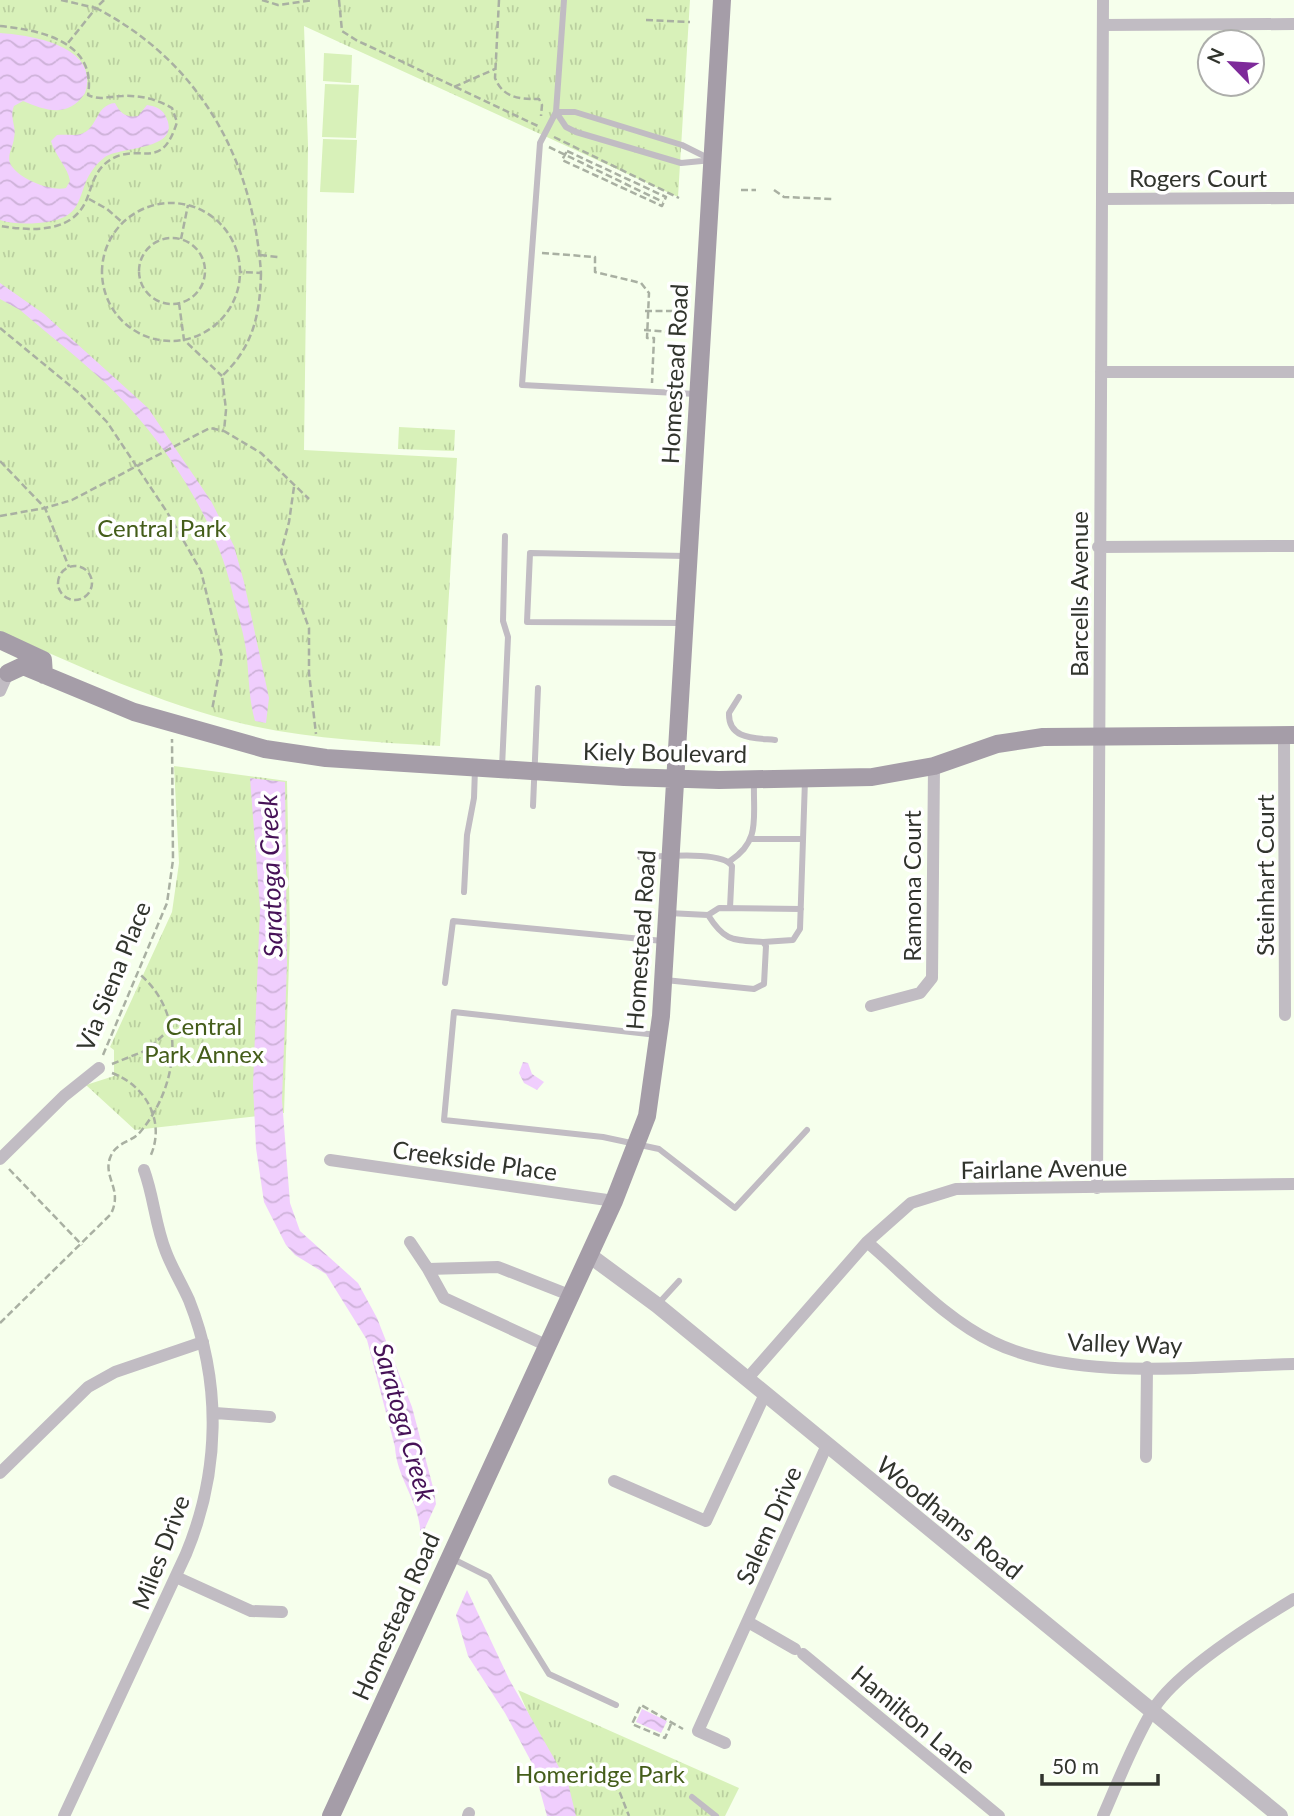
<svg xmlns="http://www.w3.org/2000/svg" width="1294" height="1816" font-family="Lato,sans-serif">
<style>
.grass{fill:url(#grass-tufts)}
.pitch{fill:#d8f1b9}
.water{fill:url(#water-waves)}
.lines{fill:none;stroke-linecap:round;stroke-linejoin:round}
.path{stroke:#a9b0a2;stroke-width:2.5;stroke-dasharray:7 3.5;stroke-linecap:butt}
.service{stroke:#c1bcc3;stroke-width:6}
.minor{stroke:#c1bcc3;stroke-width:12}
.tertiary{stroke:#c1bcc3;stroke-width:16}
.secondary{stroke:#a59da8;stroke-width:18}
.labels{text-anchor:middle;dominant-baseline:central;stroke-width:7;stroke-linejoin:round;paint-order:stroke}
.street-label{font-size:24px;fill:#31342d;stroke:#fff}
.park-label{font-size:24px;fill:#445d1a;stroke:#fff}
.water-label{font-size:26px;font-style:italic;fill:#461257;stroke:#fff}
</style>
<defs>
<pattern id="grass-tufts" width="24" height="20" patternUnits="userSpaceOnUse" patternTransform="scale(1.75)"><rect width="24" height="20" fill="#d8f1b9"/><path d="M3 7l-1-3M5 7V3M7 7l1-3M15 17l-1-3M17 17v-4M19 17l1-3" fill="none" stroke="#bacf9f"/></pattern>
<pattern id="water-waves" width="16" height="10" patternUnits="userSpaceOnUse" patternTransform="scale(1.75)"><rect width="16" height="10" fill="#f0cefd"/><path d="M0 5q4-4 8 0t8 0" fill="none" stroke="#ceb2d9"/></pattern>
</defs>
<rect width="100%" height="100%" fill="#f6ffec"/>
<path class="grass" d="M0 0H690L678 197 304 26 308 146 304 450 457 458 440 746C375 742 308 739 244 724 158 703 80 667 0 631Z
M399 427 455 430 454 451 398 449Z
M174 766 287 781 290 933 284 1113 135 1130 86 1085 114 1076V1050L110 1047 172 912 179 863Z
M518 1690 739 1788 725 1816H573Z"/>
<path class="pitch" d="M324 53 352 55 351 83 323 81Z
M325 84 359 85 356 138 322 137Z
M323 139 357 140 354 193 320 192Z"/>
<path class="water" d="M0 33C31 35 101 46 85 93 69 118 46 111 23 101L14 106C9 119 17 126 14 138 13 148 6 156 11 165 19 179 52 192 66 188L70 181C68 167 55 156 51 141L57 135C65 134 74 136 81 134 98 129 95 105 115 103 120 113 126 118 138 116L147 105C154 106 161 108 165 115 185 151 120 146 105 157 69 185 96 219 38 223 25 224 12 224 0 220Z
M0 283 44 314 148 408 211 501 234 546 244 582 269 698 266 723 255 721C249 700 249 680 247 658 245 635 237 613 232 591 217 524 173 456 128 406 96 371 56 341 20 310L0 299Z
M250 778 285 782 287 964 282 1100 290 1203 300 1231 358 1283 377 1318 412 1407 434 1491 436 1504 420 1539C423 1505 397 1481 395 1447L367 1340 326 1274 295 1255 286 1245 264 1202 256 1148 253 1085 260 908Z
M523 1062 528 1063 532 1074 544 1082 537 1090 524 1083 519 1073Z
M467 1590 509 1679 568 1783 576 1816H547L533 1765 505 1713 468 1656 456 1615Z
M642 1709 667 1721 661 1733 636 1722Z"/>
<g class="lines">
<path class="path" d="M61 0 96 8 68 43
M104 0 96 8C200 62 253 159 261 273L240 272
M262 0 278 5 313 0
M339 0 342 31 356 40 538 126
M499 0 495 78C503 98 519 99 539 99L542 105 541 116
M646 20 690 22
M0 26C41 30 97 42 88 95 101 101 109 96 122 96 139 95 157 99 172 108L177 122C161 174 140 141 110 160 96 169 93 182 88 196 75 234 33 231 0 226
M454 87 495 69
M554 137 679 198
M549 147 663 202
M567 151 666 197 662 206 562 160Z
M741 190H756
M774 190 784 197 832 199
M89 199 107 209 123 223
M102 272a69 69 0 1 1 138 0a69 69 0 1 1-138 0Z
M139 271a33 33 0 1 1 66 0a33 33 0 1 1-66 0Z
M181 239 188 205
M542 253 595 257V272L641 283 649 293 647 338H654L652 383
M260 255 278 257
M261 273C260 315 253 347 222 376L226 410 224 431 261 453 309 499
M179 303 184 340 222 376
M645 311H672
M0 328 79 393 107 422 167 512 201 571 222 657 212 710
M644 330 671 332
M0 461 45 508 69 567
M294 487 289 522 281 552 309 628V673L316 734
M0 516 45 508 72 500 200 433 210 428 224 431
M58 583a17 17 0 1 1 34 0a17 17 0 1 1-34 0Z
M103 1055 167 903 173 860 172 739
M112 1064 147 1050 171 1028
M112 1073C147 1086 166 1123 150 1157
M9 1169 82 1245
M0 1323 111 1214C123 1189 103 1178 110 1158 116 1141 132 1143 141 1131 179 1085 188 1012 137 972
M671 1724 665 1738 632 1724 641 1705 683 1729
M605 1777 620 1793 629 1816"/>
<path class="service" d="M564 0 556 112 540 143 522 385 696 394
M556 112 566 127 576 132 681 163 712 160
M556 112H575L682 145 710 159
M683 623 527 622 530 553 686 556
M739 697 729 713C728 740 756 738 775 740
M502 767 508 637 503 621 505 536
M533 806 538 688
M752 839H802
M640 857C659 857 723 850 732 866L730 908
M730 861C761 841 753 818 754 783
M464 892 467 835 474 798 475 769
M668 913 708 915 719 908 801 909
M763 942 793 940 800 929 805 780
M665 980 754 989 764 984 766 946 763 942C733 940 725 942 708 915
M445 983 453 921 663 941
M657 1035 454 1012 444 1120 603 1137 659 1149 735 1208 807 1130
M658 1304 679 1281
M451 1558 489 1577 549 1674 616 1705
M692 1797 716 1816"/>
<path class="minor" d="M1103 25 1294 24
M1102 199 1294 198
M1101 372H1294
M1098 547 1294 546
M0 691 8 673
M1284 735 1285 1015
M871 1006 920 993 932 978 934 766
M0 1159 64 1096 99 1068
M330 1160 614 1201
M1097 1188 1103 0
M410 1242 428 1269
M867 1242C907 1276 945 1319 993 1342 1075 1382 1203 1366 1294 1364
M548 1346 444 1298 428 1269 498 1267 572 1296
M747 1379 867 1242 911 1203 956 1189 1294 1184
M215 1413 270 1417
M1146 1457 1147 1367
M0 1473 88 1387 115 1372 203 1342
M614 1481 706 1521 765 1394
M176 1577 251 1611 282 1612
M748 1622 795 1649
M803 1654 999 1816
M725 1743 698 1731 827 1445
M64 1816 186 1554C220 1472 222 1383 189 1300 182 1284 172 1268 166 1252 155 1225 154 1197 144 1170
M468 1816 469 1813
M1103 1816C1118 1782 1132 1745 1151 1713 1173 1673 1254 1623 1294 1599"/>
<path class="tertiary" d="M589 1255 657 1305 1280 1816"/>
<path class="secondary" d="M0 640 43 660 44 675
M8 673 23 666 134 712 265 749 326 758 624 777 719 780 872 777 934 766 997 744 1043 737 1294 735
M331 1816 614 1201 647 1116 661 1016 722 0"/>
</g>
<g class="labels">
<g class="street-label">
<text x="1198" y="177">Rogers Court</text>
<text transform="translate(674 374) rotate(-87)">Homestead Road</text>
<text transform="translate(1078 594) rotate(-90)">Barcells Avenue</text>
<text transform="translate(665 752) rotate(1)">Kiely Boulevard</text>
<text transform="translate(1264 875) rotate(-90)">Steinhart Court</text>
<text transform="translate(911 886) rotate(-90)">Ramona Court</text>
<text transform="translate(640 940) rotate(-86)">Homestead Road</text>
<text transform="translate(113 976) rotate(-68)">Via Siena Place</text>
<text transform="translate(475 1160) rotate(8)">Creekside Place</text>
<text transform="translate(1044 1168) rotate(-1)">Fairlane Avenue</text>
<text transform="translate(1125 1343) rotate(2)">Valley Way</text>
<text transform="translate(950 1517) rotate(39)">Woodhams Road</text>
<text transform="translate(768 1525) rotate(-66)">Salem Drive</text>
<text transform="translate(160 1552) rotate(-69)">Miles Drive</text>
<text transform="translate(395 1616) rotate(-66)">Homestead Road</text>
<text transform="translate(914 1719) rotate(40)">Hamilton Lane</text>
</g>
<g class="park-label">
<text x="162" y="527">Central Park</text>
<text x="204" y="1025">Central<tspan x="204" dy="28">Park Annex</tspan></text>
<text x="600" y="1773">Homeridge Park</text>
</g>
<g class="water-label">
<text transform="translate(270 876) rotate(-92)">Saratoga Creek</text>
<text transform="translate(405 1422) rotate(74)">Saratoga Creek</text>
</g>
</g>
<g transform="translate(1231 63) rotate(295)"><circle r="33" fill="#ffffff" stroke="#adaeab" stroke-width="2"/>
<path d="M0-5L12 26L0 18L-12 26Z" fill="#7e2a9a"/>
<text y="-10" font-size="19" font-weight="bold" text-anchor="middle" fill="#31342d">N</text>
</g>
<path d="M1042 1774v10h116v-10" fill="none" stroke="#31342d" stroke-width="3.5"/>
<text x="1052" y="1774" font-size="21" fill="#31342d" stroke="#ffffff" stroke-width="5" paint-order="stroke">50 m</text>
</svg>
